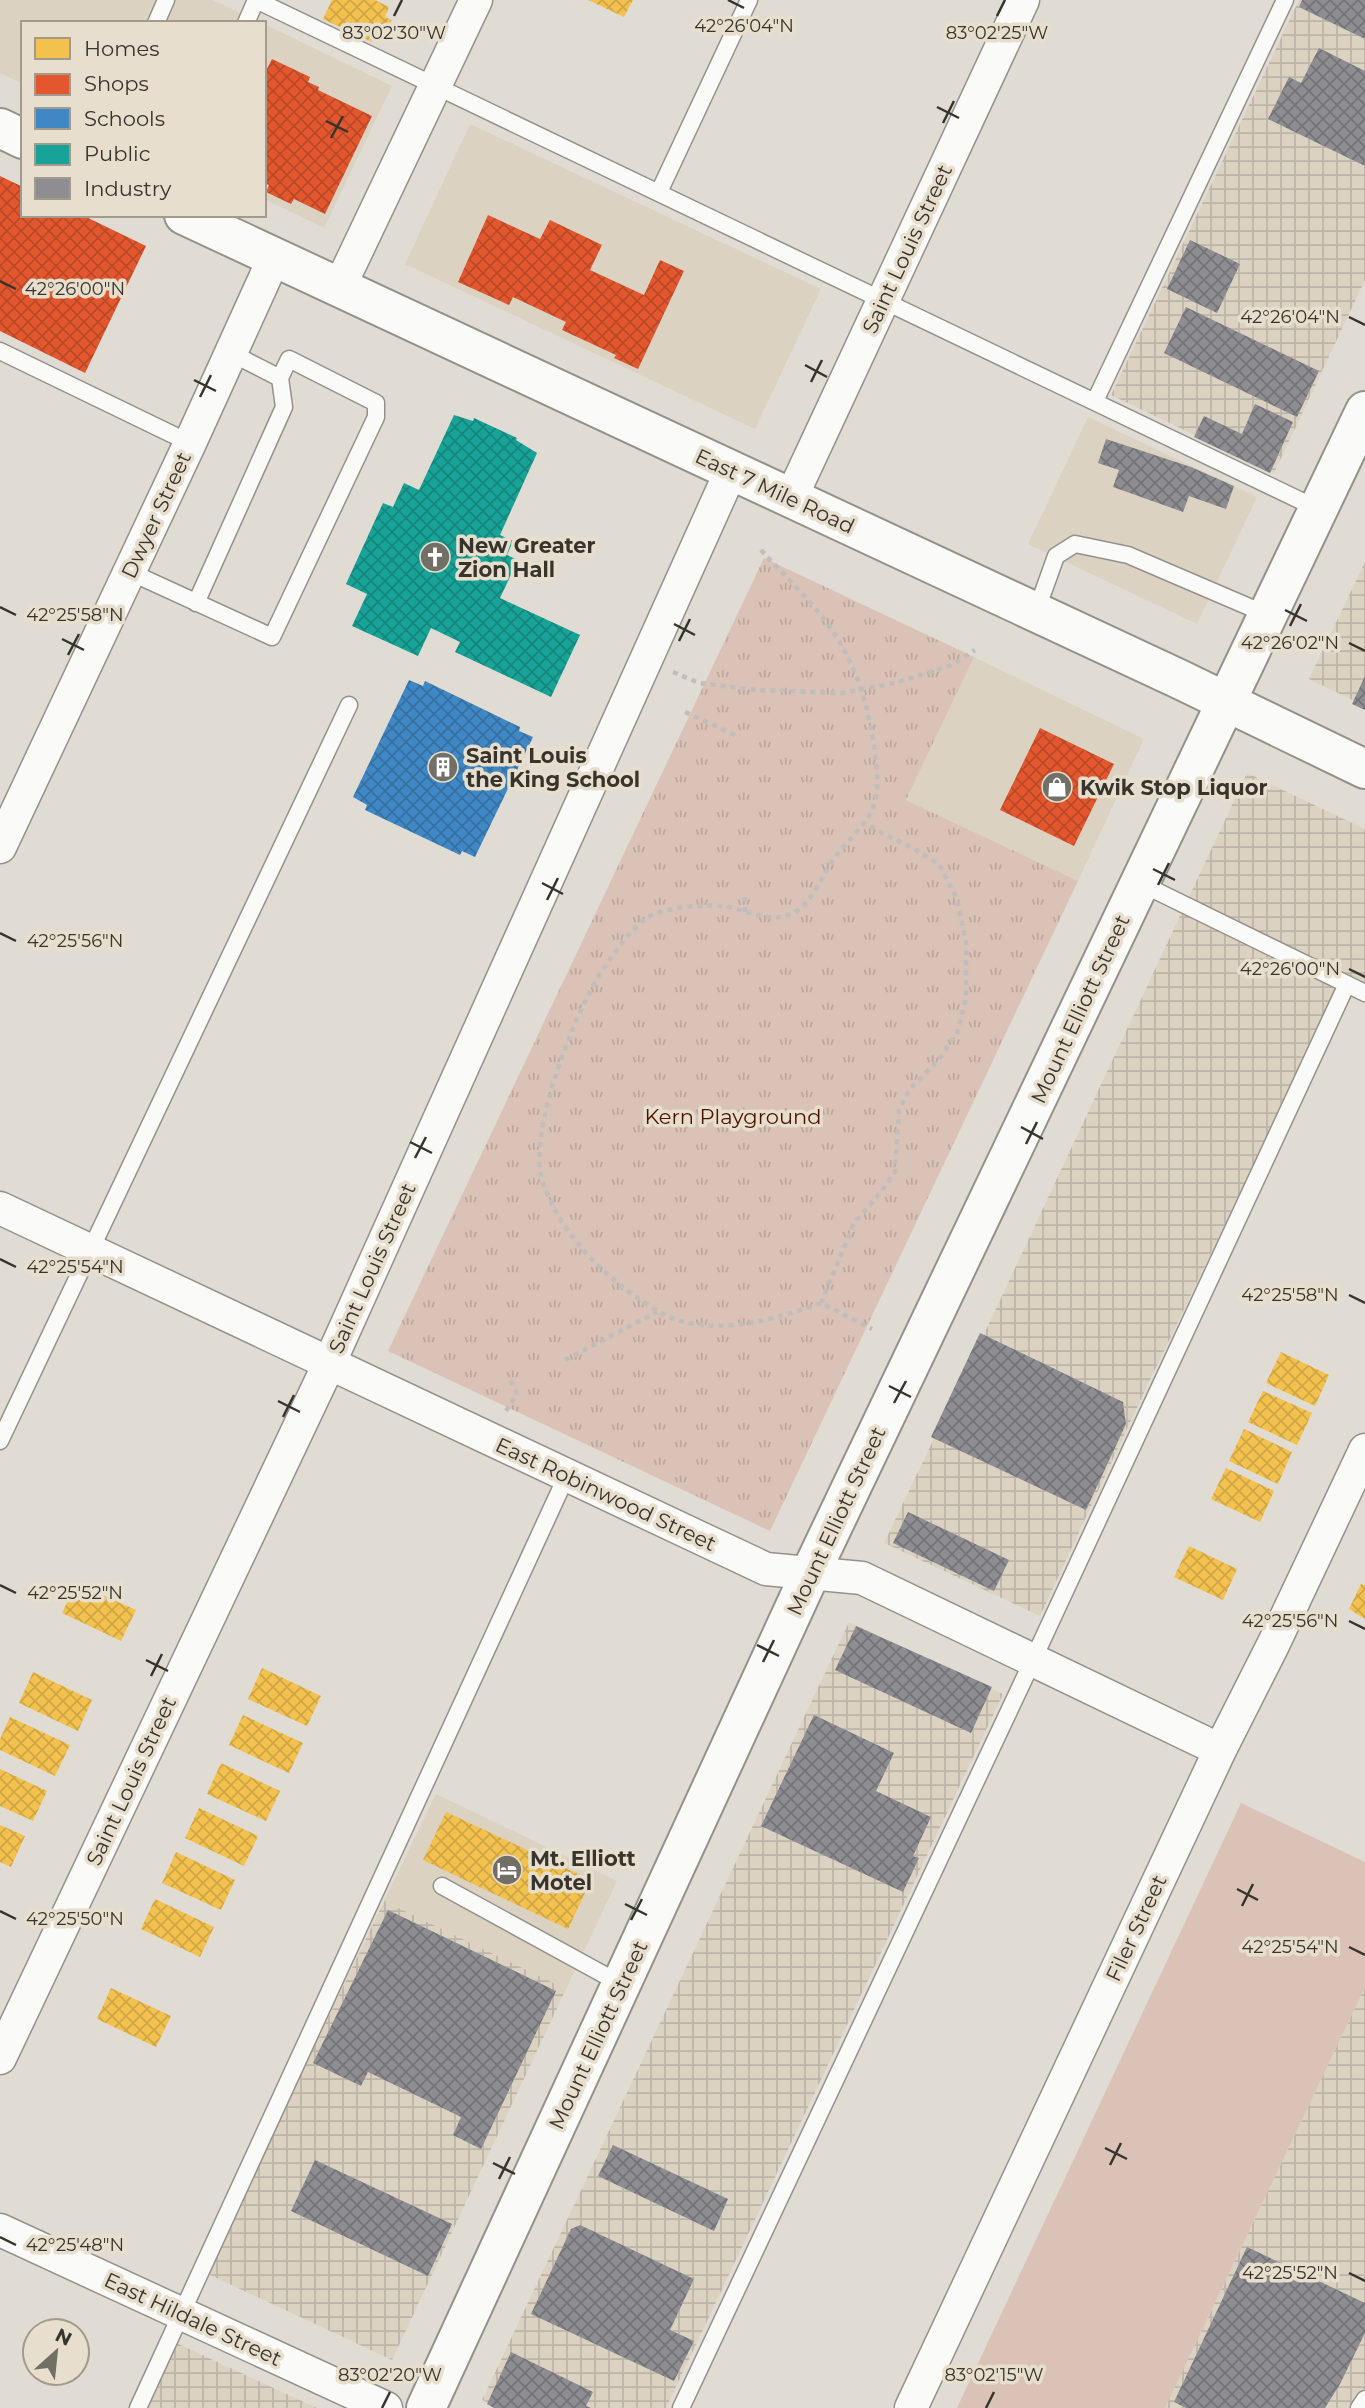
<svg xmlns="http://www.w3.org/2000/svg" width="1365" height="2408" font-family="Montserrat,sans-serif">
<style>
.built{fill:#dbd2c2}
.industrial{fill:url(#industrial-grid)}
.green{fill:#dac2b7}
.park{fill:url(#park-tufts)}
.homes{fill:url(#homes-cross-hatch)}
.shops{fill:url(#shops-cross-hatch)}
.schools{fill:url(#schools-cross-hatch)}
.public{fill:url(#public-cross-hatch)}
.industry{fill:url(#industry-cross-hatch)}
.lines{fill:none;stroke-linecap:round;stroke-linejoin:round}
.service-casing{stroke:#95918a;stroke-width:19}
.minor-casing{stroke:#95918a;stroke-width:35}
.tertiary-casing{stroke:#95918a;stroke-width:42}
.path{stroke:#c0bdbb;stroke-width:4.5;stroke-dasharray:5 5;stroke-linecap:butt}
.service{stroke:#fafaf8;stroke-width:16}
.minor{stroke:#fafaf8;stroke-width:32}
.tertiary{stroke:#fafaf8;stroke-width:38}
.ticks{fill:none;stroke:#37342d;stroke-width:2.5}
.labels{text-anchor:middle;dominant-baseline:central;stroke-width:7;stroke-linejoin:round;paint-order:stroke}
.street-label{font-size:21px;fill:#37342d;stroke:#e7decd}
.poi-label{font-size:21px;font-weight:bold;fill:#37342d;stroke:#e7decd;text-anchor:start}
.park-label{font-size:21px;fill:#4c1200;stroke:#e7decd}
.ticks-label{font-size:18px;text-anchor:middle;fill:#37342d;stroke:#e7decd;stroke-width:7;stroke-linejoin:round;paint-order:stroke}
</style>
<defs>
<pattern id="industrial-grid" width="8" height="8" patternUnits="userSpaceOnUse" patternTransform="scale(1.75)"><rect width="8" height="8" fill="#dbd2c2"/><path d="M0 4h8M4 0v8" fill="none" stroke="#bdb5a7"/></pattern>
<pattern id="park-tufts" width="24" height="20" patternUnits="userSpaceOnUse" patternTransform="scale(1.75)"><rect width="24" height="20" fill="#dac2b7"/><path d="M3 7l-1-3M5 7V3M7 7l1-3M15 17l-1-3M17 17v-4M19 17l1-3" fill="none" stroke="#bca79e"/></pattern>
<pattern id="homes-cross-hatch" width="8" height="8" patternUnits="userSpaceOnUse" patternTransform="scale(1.75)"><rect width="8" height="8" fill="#f2c14e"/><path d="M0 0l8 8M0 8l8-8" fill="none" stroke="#d0a644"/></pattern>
<pattern id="shops-cross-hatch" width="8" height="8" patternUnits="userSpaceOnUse" patternTransform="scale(1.75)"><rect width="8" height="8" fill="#e4572e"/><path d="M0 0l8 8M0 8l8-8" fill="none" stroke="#ba4928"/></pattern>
<pattern id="schools-cross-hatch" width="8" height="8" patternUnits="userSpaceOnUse" patternTransform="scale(1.75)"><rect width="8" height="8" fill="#3f88c5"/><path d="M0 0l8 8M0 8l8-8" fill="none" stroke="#3670a0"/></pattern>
<pattern id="public-cross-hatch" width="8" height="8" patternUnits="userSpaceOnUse" patternTransform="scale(1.75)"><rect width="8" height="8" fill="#17a398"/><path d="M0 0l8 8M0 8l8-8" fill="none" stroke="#16867c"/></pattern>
<pattern id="industry-cross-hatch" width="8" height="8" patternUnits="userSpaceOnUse" patternTransform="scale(1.75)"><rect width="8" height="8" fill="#8d8d92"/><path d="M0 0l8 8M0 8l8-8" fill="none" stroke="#747478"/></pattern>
</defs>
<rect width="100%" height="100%" fill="#e1dcd3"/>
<path class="built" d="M0 0H213L261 23H23V84L0 73Z
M264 24 392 86 324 228 264 199Z
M470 124 821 289 755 429 405 264Z
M1088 417 1257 497 1197 624 1028 544Z
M974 657 1144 739 1078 881 906 800Z
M436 1794 617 1881 566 1989 384 1901Z"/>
<path class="industrial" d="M1299 0H1365V280L1274 473 1111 395Z
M1365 562V706L1309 679Z
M1247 773 1365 829V983L1346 974 1147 1386 1040 1616 884 1543 994 1313Z
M849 1622 1003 1694 666 2408H499L482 2400Z
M384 1901 566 1989 392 2360 206 2273Z
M1365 1987V2408H1165Z
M174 2342 317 2408H143Z"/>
<path class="green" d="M1241 1803 1365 1862V1987L1165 2408H957Z"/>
<path class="park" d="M764 558 974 657 906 800 1078 881 770 1531 388 1351Z"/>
<path class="homes" d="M332 0H375L389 7 385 17 392 20 384 37 376 34 372 42 323 19Z
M588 0H633L624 17Z
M1281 1352 1329 1375 1315 1406 1266 1383Z
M1263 1391 1312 1413 1297 1445 1248 1422Z
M1244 1429 1292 1452 1278 1484 1229 1461Z
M1226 1468 1274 1491 1260 1522 1211 1499Z
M1189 1546 1237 1569 1223 1600 1174 1577Z
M76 1583 136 1610 121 1641 62 1613Z
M1361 1584 1365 1585V1619L1349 1609Z
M262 1668 321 1696 307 1726 248 1699Z
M33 1672 92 1700 78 1731 19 1703Z
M243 1715 303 1743 289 1773 229 1745Z
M10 1717 70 1745 55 1776 0 1750V1739Z
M221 1763 280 1791 266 1821 207 1794Z
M0 1769 47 1791 33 1821 0 1806Z
M199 1808 258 1836 244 1866 185 1838Z
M446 1812 591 1880 568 1929 423 1860Z
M0 1825 25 1836 11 1867 0 1862Z
M176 1852 235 1880 221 1910 162 1883Z
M155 1899 214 1927 200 1957 141 1929Z
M111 1988 171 2016 156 2047 97 2019Z"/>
<path class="shops" d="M272 59 310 77 308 82 319 87 318 90 372 116 325 214 294 199 291 204 266 192 269 185 264 183V75Z
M0 176 23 187V215H82L146 246 85 373 0 331Z
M488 215 540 239 550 220 602 245 590 270 644 295 660 260 684 271 638 369 614 358 616 355 562 330 566 322 513 297 509 305 458 282Z
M1040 728 1114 764 1074 846 1000 810Z"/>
<path class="schools" d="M409 680 423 686 425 681 520 727 519 731 533 737 475 857 462 851 460 855 365 810 367 805 353 797Z"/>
<path class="public" d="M454 415 473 421 474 418 517 438 516 440 537 453 500 535 513 541 507 555 518 560 500 598 580 635 551 697 455 652 460 642 431 628 418 656 352 626 367 594 346 584 383 503 393 507 404 483 419 490Z"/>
<path class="industry" d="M1302 0H1365V39L1299 7Z
M1319 48 1365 71V166L1268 119 1289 77 1301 83Z
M1190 240 1240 264 1217 313 1167 289Z
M1186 307 1319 371 1297 417 1164 353Z
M1255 404 1293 422 1270 473 1194 437 1204 416 1242 434Z
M1106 439 1191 467 1234 486 1226 509 1189 496 1183 512 1113 487 1119 470 1098 463Z
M1365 676V710L1352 704Z
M980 1333 1123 1402 1126 1424 1086 1510 931 1437Z
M908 1512 1009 1560 994 1591 893 1543Z
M856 1626 992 1687 971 1733 835 1670Z
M814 1715 894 1753 876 1791 931 1817 913 1856 919 1858 903 1892 761 1826Z
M388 1910 556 1991 481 2149 453 2135 461 2117 368 2072 361 2086 313 2063Z
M613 2145 728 2199 714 2231 598 2176Z
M315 2160 452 2224 428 2276 291 2211Z
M580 2225 694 2279 670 2330 694 2341 674 2381 531 2314 571 2229Z
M1247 2247 1365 2303V2333L1340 2384 1325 2408H1186L1174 2402Z
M511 2352 593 2392 586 2406 591 2408H494L487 2404Z"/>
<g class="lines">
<g class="service-casing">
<path id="service" d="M256 0 1318 509
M156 23 166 0
M246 23 256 0
M659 192 749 0
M0 351 190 443
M231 353 280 378
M1095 401 1285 0
M130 572 272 637 376 417V403L289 359 280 378 284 407 196 603
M1036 612 1056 556 1075 544 1128 555 1268 615
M1140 883 1365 993
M0 1441 349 705
M442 1886 621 1984
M138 2408 567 1475
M681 2408 1033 1660 1347 984
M1359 2408 1365 2399"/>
</g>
<g class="minor-casing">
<path id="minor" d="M339 288 476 0
M791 498 1023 0
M0 847 190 443 274 258
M0 1208 766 1569 862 1578 1220 1750
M0 2058 329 1364 731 471
M0 2230 386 2408
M911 2408 1220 1750 1273 1645 1365 1450"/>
</g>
<g class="tertiary-casing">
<path id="tertiary" d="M0 128 23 139
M184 215 1179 679 1365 769
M426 2408 810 1574 1365 411"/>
</g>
<path class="path" d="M761 550C788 580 820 608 840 643 860 676 870 715 875 753 877 771 880 790 873 807 865 828 845 842 833 860 823 875 810 906 793 913 768 925 747 909 722 906 704 904 658 908 645 919 628 933 614 953 602 971 575 1012 528 1131 542 1179 559 1235 607 1280 656 1310 704 1340 771 1321 821 1303L872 1329
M673 672 699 683 756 690 842 693 895 683 952 665 975 650
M685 712 737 736
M745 897V912
M821 1303 854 1223 881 1192 895 1172 899 1111 910 1089 939 1059 957 1033 966 998V942L957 899 939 864 914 849 865 824
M565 1360 657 1312
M506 1411 517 1394 510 1380"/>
<use href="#service" class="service"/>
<use href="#minor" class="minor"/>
<use href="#tertiary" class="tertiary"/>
</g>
<path class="ticks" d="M728 0 744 8M394 16 402 0M997 16 1005 0M937 107 959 118M326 121 348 132M943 123 954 101M331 138 343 116M0 281 16 289M1349 317 1365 325M805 365 827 377M194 380 216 391M811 382 822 360M200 397 211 375M0 607 16 615M1285 610 1307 621M674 624 695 635M1290 626 1301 604M62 639 84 650M679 641 690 619M1349 643 1365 651M68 655 79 634M1153 869 1175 880M542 883 563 894M1158 885 1169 863M547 900 558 878M0 933 16 941M1349 969 1365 977M1021 1127 1043 1139M410 1142 432 1153M1026 1144 1037 1122M415 1158 426 1137M0 1259 16 1267M1349 1295 1365 1303M889 1386 911 1397M278 1401 300 1412M894 1403 906 1381M283 1417 294 1395M0 1585 16 1593M1349 1621 1365 1629M757 1645 779 1656M146 1660 168 1671M763 1662 774 1640M151 1676 162 1654M1237 1889 1258 1900M625 1904 647 1915M1242 1906 1253 1884M0 1911 16 1919M631 1920 642 1899M1349 1947 1365 1955M1105 2148 1127 2159M493 2163 515 2174M1110 2165 1121 2143M499 2179 510 2157M0 2237 16 2245M1349 2273 1365 2281M382 2408 390 2392M986 2408 994 2392"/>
<defs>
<g id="church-disc" transform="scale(1.575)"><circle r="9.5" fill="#726f67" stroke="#e7decd"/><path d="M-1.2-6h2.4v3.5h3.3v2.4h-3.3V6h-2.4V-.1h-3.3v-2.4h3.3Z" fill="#fff"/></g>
<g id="building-disc" transform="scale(1.575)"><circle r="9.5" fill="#726f67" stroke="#e7decd"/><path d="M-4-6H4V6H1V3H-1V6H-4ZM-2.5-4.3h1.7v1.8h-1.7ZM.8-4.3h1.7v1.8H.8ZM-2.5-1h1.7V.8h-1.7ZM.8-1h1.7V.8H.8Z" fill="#fff"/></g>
<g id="shop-disc" transform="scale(1.575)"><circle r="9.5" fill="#726f67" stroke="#e7decd"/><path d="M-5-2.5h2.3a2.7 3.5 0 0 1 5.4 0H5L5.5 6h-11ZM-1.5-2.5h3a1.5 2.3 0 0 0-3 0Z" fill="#fff"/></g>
<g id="hotel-disc" transform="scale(1.575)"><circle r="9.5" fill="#726f67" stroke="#e7decd"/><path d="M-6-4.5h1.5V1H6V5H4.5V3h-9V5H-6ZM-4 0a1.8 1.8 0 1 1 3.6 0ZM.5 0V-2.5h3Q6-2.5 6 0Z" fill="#fff"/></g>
</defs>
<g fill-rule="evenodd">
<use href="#church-disc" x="435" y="557"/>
<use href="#building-disc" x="443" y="767"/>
<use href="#shop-disc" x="1057" y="787"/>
<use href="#hotel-disc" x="507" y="1870"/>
</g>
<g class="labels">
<g class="street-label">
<text transform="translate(907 249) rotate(-65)">Saint Louis Street</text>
<text transform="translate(775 491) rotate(25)">East 7 Mile Road</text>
<text transform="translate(156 515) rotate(-65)">Dwyer Street</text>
<text transform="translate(1080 1009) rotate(-65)">Mount Elliott Street</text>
<text transform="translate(372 1268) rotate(-66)">Saint Louis Street</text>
<text transform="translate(606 1494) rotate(25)">East Robinwood Street</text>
<text transform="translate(836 1521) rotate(-65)">Mount Elliott Street</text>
<text transform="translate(131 1781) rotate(-65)">Saint Louis Street</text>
<text transform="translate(1136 1928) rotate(-65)">Filer Street</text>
<text transform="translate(598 2035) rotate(-65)">Mount Elliott Street</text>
<text transform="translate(193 2319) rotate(25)">East Hildale Street</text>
</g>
<g class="poi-label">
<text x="458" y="545">New Greater<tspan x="458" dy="24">Zion Hall</tspan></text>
<text x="466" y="755">Saint Louis<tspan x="466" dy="24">the King School</tspan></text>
<text x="1080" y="787">Kwik Stop Liquor</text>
<text x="530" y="1858">Mt. Elliott<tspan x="530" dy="24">Motel</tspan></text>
</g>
<g class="park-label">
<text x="733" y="1116">Kern Playground</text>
</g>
</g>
<g class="ticks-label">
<text x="744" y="32">42°26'04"N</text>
<text x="394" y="39">83°02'30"W</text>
<text x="997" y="39">83°02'25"W</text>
<text x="75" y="295">42°26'00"N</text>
<text x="1290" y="323">42°26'04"N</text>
<text x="75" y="621">42°25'58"N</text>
<text x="1290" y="649">42°26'02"N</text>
<text x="75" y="947">42°25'56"N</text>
<text x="1290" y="975">42°26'00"N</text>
<text x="75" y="1273">42°25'54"N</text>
<text x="1290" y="1301">42°25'58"N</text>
<text x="75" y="1599">42°25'52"N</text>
<text x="1290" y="1627">42°25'56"N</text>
<text x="75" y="1925">42°25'50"N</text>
<text x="1290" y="1953">42°25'54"N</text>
<text x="75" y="2251">42°25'48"N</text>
<text x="1290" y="2279">42°25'52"N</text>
<text x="390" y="2381">83°02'20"W</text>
<text x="994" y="2381">83°02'15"W</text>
</g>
<rect x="21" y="21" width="245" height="196" fill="#e7decd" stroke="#a19a8d" stroke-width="2"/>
<rect x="35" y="38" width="35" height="21" fill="#f2c14e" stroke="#a19a8d" stroke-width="2"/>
<text x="84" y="56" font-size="21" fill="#37342d">Homes</text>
<rect x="35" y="74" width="35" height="21" fill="#e4572e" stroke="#a19a8d" stroke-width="2"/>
<text x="84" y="91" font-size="21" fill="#37342d">Shops</text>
<rect x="35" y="108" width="35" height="21" fill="#3f88c5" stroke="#a19a8d" stroke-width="2"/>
<text x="84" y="126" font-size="21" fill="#37342d">Schools</text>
<rect x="35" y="144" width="35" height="21" fill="#17a398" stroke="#a19a8d" stroke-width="2"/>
<text x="84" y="161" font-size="21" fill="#37342d">Public</text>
<rect x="35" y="178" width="35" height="21" fill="#8d8d92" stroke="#a19a8d" stroke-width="2"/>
<text x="84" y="196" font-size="21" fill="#37342d">Industry</text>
<g transform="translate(56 2352) rotate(27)"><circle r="33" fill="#e7decd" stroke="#a19a8d" stroke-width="2"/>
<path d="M0-5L12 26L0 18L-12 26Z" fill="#726f67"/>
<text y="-10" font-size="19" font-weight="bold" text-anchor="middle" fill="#37342d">N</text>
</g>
</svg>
